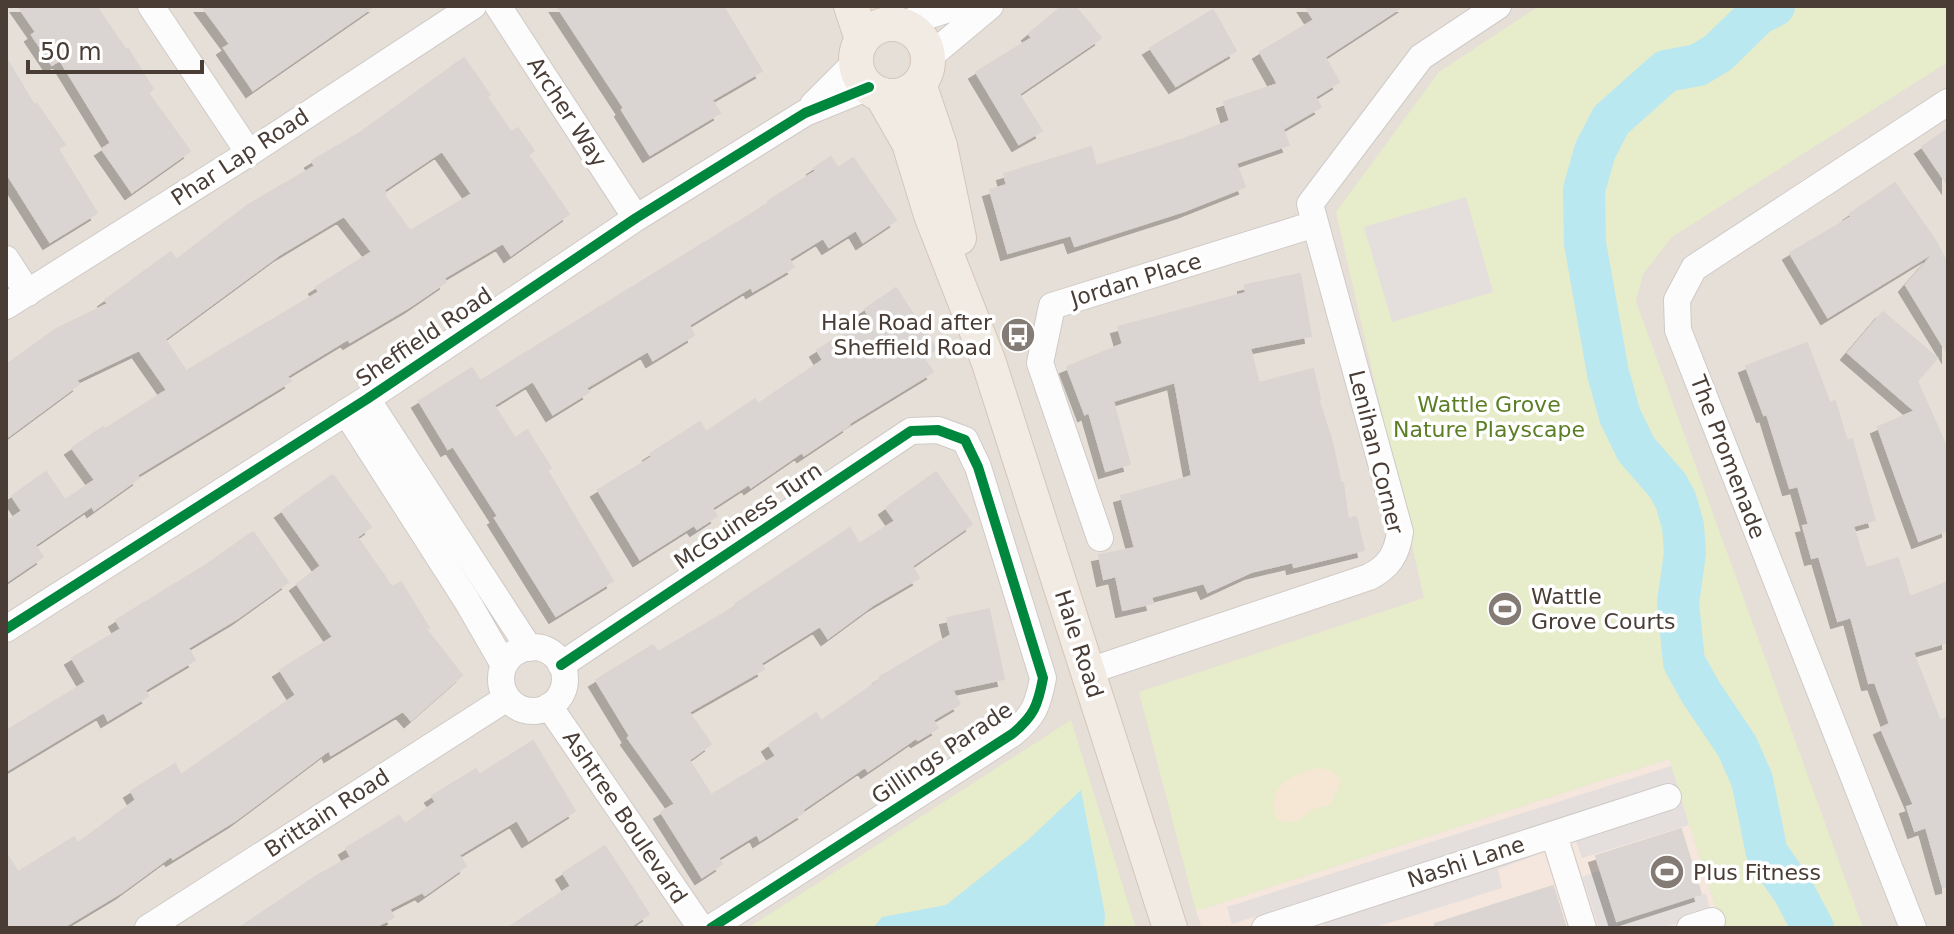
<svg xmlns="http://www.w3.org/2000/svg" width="1954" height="934" font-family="'DejaVu Sans',sans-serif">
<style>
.residential{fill:#e6dfd8}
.commercial{fill:#f5e6de}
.green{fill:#e7ecca}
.sand{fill:#f6e7d5}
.parking{fill:#e4dfdc}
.water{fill:#bae8f1}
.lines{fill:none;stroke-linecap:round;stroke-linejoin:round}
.river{stroke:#bae8f1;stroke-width:42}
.building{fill:#dad5d2;stroke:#dad5d1;stroke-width:2;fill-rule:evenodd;filter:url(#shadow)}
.minor-casing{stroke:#cfcac7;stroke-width:28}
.major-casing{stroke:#d5c5b7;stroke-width:36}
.minor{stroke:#fdfcfc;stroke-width:26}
.major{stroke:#f1ebe4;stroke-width:34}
.cycleway-casing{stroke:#fff;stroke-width:15}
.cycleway{stroke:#00873e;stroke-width:10}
.labels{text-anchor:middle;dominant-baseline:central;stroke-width:7;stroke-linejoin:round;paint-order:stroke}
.street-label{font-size:22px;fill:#493d36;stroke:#fff}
.poi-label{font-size:22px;fill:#493d36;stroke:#fff;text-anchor:start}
.park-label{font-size:22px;fill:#5c7e26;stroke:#fff}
</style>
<defs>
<filter id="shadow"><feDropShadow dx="-7" dy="7" stdDeviation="0" flood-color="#0004"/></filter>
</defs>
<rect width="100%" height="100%" fill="#f2eeeb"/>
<path class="residential" d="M6 6H1948V928H6Z"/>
<path class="commercial" d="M1669 759 1722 928H1202L1196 911Z"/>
<path class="green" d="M1539 6H1948V62L1672 237 1643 274 1636 301 1863 928H1722L1669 759 1196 911 1139 692 1424 598 1336 212 1439 72Z
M1071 720 1136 928H748Z"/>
<path class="sand" d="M1320 768C1331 770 1337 772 1341 782L1330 805C1324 807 1317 807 1311 811 1298 820 1294 827 1277 819 1264 787 1293 773 1320 768Z"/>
<path class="parking" d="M1466 197 1493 292 1392 322 1364 227Z
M1671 766 1689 825 1582 858 1576 841 1572 842 1498 869 1502 888 1373 928H1325L1315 897 1232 924 1227 907Z
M1601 870 1617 920 1701 894H1706L1711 913 1662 928H1599L1582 877Z"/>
<path class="water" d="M1081 790 1105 914 1104 928H873L882 917 946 905 1028 840Z"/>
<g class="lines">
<path class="river" d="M1774 6 1758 14 1718 53 1698 65 1666 71 1611 120 1595 151 1584 190 1585 243 1608 373 1620 416 1636 449 1668 486 1676 501 1683 526 1685 553 1678 603 1684 662 1700 691 1737 746 1752 780 1767 853 1794 892 1813 928"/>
</g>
<path class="building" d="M18 6H96L126 50 128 49 153 89 148 93 190 151 132 192 102 149 111 143 60 60 52 65 32 35 36 32Z
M202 6H374L253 90 224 48 230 44Z
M557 6H723L762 71 712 100 720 113 650 155 622 110 624 108Z
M1062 6H1075L1101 38 1019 94 1042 131 1019 144 976 72 1032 38 1029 34Z
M1305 6H1403L1325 57 1339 82 1315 97 1321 107 1283 129 1289 145 1236 163 1245 187 1184 211 1075 246 1071 235 1008 253 990 190 1007 185 1004 174 1091 147 1096 166 1184 139 1230 121 1224 102 1278 84 1260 52 1314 20Z
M1213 10 1236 51 1176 86 1150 48Z
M6 58 34 105 37 104 65 145 58 149 97 213 50 242 6 172Z
M464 58 490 95 487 97 511 132 518 128 534 151 528 155 569 214 511 255 503 243 444 278 446 282 411 306 350 342 348 339 287 376 291 381 137 475 139 478 94 510 92 506 35 545 43 557 6 582V522L22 511 12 496 46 472 65 500 95 480 72 448 103 427 105 429 167 390 139 350 76 380 79 384 6 438V365L56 329 108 304 105 300 171 252 176 260 248 205 315 166 312 161 361 132ZM442 151 472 194 410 231 384 195 386 194 384 190ZM344 216 372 252 316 287 319 292 186 371 165 339 279 255Z
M1948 129V185L1922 147Z
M831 157 838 168 853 158 896 220 863 242 856 230 829 247 823 238 789 259 794 267 753 291 751 287 689 325 694 335 653 360 648 351 586 388 589 392 553 414 533 381 494 405 515 438 527 430 551 468 547 470 613 581 556 616 495 518 498 516 453 446 448 449 419 401 472 368 480 381 769 203 768 201 816 171 814 168Z
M1895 183 1935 240 1948 265V354L1906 285 1936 251 1828 317 1790 253 1851 217 1850 214Z
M1300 274 1311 336 1250 348 1259 383 1313 369 1320 398H1318L1332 442 1341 484 1343 483 1348 519 1356 517 1364 550 1294 567 1293 562 1251 572 1208 592 1204 583 1151 597 1153 603 1123 610 1116 576 1104 579 1099 555 1135 548 1121 496 1192 476 1175 382 1113 401 1130 464 1106 471 1089 412 1085 414 1067 367 1123 344 1118 327 1246 293 1245 285Z
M896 288 936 349 923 357 933 372 848 424 849 425 804 455 802 452 751 487 749 484 712 508 717 516 697 529 694 525 640 559 598 490 652 457 650 454 700 422 706 432 755 399 758 404 823 360 817 350 870 318 865 309Z
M1883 312 1937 358 1917 381 1948 451V530L1919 541 1878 427 1915 411 1848 353Z
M1807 343 1830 403 1835 401 1847 441 1852 439 1875 520 1853 526 1866 568 1898 558 1910 597 1948 582V642L1913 652 1940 721 1948 717V886L1943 887 1926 827 1915 831 1907 807 1914 805 1881 728 1890 724 1875 682 1869 683 1851 617 1838 621 1819 556 1812 558 1803 526 1809 525 1798 486 1790 488 1767 414 1764 415 1746 366Z
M936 472 972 524 912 566 919 578 873 605 828 638 820 626 761 663 764 669 689 712 711 744 689 760 711 795 776 756 769 745 816 713 821 721 881 679 880 677 951 635 947 618 989 609 1004 679 952 690 960 704 933 720 938 728 918 740 916 738 868 771 865 767 802 810 804 812 760 840 757 834 718 858 722 864 702 877 661 812 675 804 628 738 630 736 596 680 653 645 658 652 736 606 735 604 850 528 859 544 895 521 886 508Z
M333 475 371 527 357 537 392 587 401 582 429 628 426 629 462 675 411 720 403 711 331 755 329 750 236 820 173 859 171 856 122 892 62 928H6V853L18 872 74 837 78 843 136 800 131 791 175 764 181 775 296 695 280 670 333 637 297 584 321 566 282 511Z
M253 532 288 582 238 618 188 648 195 660 145 690 148 696 108 720 104 712 6 771V731L86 682 72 658 121 629 116 620 206 565Z
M533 741 575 811 529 840 517 820 459 855 466 866 425 895 422 892 389 909 394 917 373 928H239L318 875 351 857 346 848 399 816 405 824 436 802 432 796 476 769 479 775Z
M1681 829 1701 894 1617 921 1596 856Z
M605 846 649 914 628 928H508L571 886 563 873Z
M1553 886 1566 928H1436L1435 924Z"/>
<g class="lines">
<g class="minor-casing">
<path id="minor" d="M151 6 249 153
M498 6 636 218
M902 24 958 6
M929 57 990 6
M813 105 856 62
M6 259 28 293
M6 306 249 153 473 6
M367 399 529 648
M346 412 467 601 504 665
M1100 538 1040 363 1052 306 1315 224
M6 629 367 399 636 218 805 113 869 87
M501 679a32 32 0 1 1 64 0a32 32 0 1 1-64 0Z
M561 665 911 431 938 430 965 440 978 467 1043 678C1038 705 1034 716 1012 734L711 928
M1089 671 1369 577C1389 567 1397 554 1400 532L1310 204 1421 57 1498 6
M549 706 701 928
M1554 835 1583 928
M148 928 507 698
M1265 928 1668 797
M1690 928 1712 921
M1913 928 1678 330 1677 300 1694 268 1948 102"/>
</g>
<g class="major-casing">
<path id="major" d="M851 6 862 39
M856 60a36 36 0 1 1 72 0a36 36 0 1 1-72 0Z
M919 84 940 146 959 238
M881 94 909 143 931 215 988 360 1170 928"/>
</g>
<use href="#minor" class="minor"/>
<use href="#major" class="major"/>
<g class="cycleway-casing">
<path id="cycleway" d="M6 629 367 399 636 218 805 113 869 87
M561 665 911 431 938 430 965 440 978 467 1043 678C1038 705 1034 716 1012 734L711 928"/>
</g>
<use href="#cycleway" class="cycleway"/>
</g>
<defs>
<g id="bus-disc" transform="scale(1.8)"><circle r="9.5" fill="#847b75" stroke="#fff"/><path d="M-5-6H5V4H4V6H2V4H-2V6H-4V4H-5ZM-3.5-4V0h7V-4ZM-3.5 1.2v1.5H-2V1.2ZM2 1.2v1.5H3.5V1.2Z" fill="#fff"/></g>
<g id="stadium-disc" transform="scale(1.8)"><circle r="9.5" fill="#847b75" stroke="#fff"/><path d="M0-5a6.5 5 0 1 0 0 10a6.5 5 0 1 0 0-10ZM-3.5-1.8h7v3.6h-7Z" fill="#fff"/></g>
</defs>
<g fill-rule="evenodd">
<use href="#bus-disc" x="1018" y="335"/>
<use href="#stadium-disc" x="1505" y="609"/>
<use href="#stadium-disc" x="1667" y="872"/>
</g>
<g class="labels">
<g class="street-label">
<text transform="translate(567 112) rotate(57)">Archer Way</text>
<text transform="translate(240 157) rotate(-33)">Phar Lap Road</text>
<text transform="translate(1136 280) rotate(-17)">Jordan Place</text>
<text transform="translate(424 337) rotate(-34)">Sheffield Road</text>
<text transform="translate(1376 452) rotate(76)">Lenihan Corner</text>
<text transform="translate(1728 457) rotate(69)">The Promenade</text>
<text transform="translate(748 516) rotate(-34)">McGuiness Turn</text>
<text transform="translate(1079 644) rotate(72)">Hale Road</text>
<text transform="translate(942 753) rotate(-34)">Gillings Parade</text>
<text transform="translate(327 813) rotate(-33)">Brittain Road</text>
<text transform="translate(625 817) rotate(56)">Ashtree Boulevard</text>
<text transform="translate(1466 862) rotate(-18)">Nashi Lane</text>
</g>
<g class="poi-label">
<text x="992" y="322" text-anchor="end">Hale Road after<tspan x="992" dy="25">Sheffield Road</tspan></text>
<text x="1531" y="596">Wattle<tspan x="1531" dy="25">Grove Courts</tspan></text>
<text x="1693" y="872">Plus Fitness</text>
</g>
<g class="park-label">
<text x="1489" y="404">Wattle Grove<tspan x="1489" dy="25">Nature Playscape</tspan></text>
</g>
</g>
<rect width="1954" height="934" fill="none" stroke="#493d36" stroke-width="16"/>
<path d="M28 60v12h174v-12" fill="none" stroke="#493d36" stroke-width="4"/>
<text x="40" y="60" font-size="24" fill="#493d36" stroke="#ffffff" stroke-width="6" paint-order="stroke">50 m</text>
</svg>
